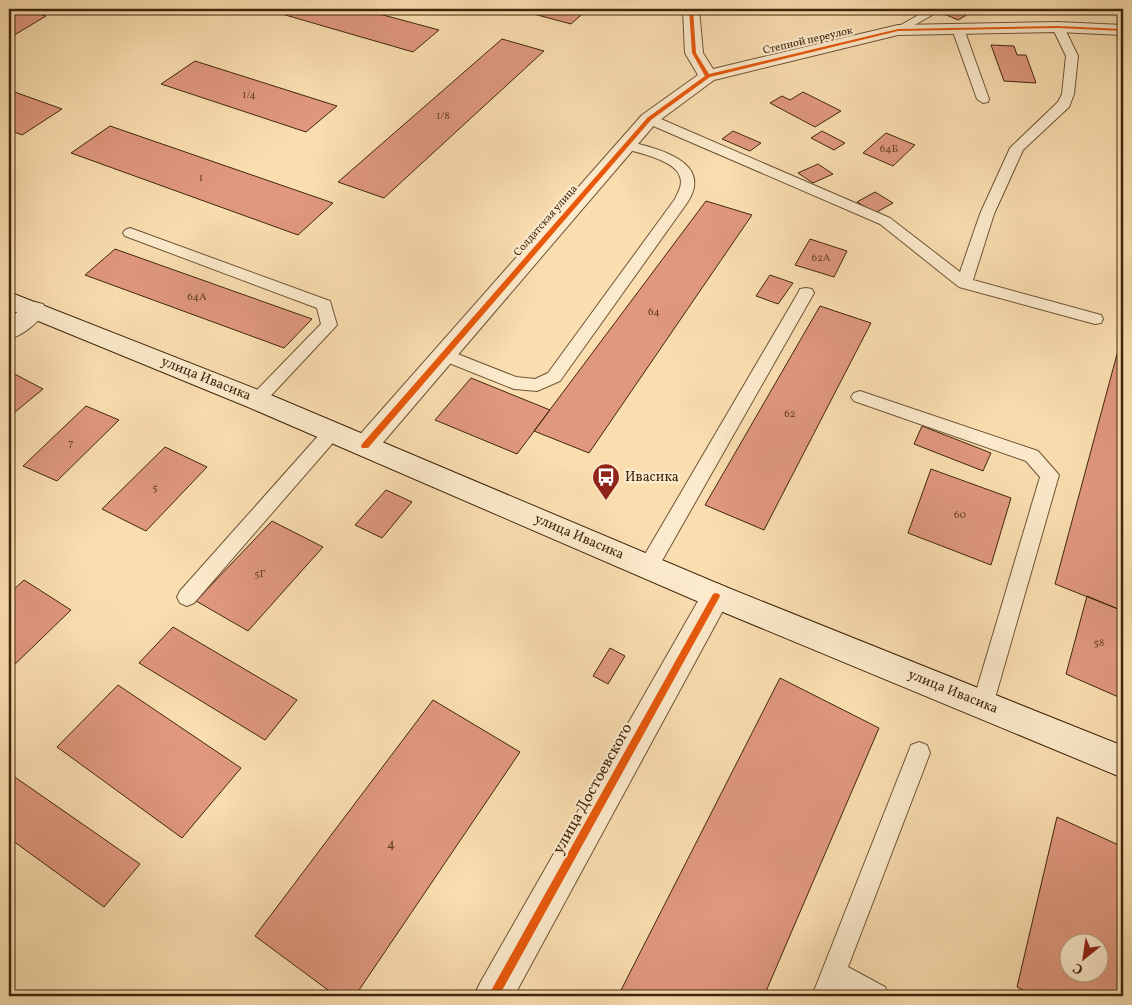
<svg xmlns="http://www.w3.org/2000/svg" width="1132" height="1005" font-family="Vollkorn,serif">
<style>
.building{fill:#e0987e;stroke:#40260c;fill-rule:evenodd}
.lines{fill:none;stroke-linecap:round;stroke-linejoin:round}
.lane-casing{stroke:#6e5435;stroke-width:2}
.street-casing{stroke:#6e5435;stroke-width:2}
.secondary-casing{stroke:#40260c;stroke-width:2}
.lane{fill:#fceacc;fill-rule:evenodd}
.street{fill:#fceacc;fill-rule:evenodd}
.secondary{fill:#fceacc;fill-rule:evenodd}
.cycleway-casing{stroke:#fceacc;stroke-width:3}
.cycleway{fill:#e8590c;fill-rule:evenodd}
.labels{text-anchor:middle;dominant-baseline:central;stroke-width:4.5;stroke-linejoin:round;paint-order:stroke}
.far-street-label{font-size:11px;fill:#40260c;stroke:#fceacc}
.number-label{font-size:11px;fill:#684228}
.street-label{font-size:14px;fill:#40260c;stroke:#fceacc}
.poi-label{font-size:14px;fill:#40260c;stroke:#fceacc;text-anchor:start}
.near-number-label{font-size:14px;fill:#684228}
.near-street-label{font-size:16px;fill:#40260c;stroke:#fceacc}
</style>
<rect width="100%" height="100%" fill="#fadeb0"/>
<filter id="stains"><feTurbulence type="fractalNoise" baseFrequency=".004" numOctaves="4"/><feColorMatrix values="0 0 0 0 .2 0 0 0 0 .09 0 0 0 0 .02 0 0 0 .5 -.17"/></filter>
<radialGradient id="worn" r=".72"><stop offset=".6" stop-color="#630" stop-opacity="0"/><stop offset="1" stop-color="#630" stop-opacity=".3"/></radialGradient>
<path class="building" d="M9 9H23L46 16 11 37 9 36Z
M280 9H361L439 30 413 52 275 12Z
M535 9H588L571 24 530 13Z
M952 9H977L958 20 944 14Z
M502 39 544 51 384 198 338 182Z
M991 45 1014 46 1017 55H1026L1036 83 1004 81Z
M195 61 337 106 306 132 161 84Z
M9 90 62 109 22 135 9 130Z
M803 92 841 111 815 127 770 103 782 96 790 100Z
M110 126 333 203 298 235 71 153Z
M733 131 761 143 750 151 722 139Z
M822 131 845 143 834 150 811 138Z
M886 133 915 145 893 166 863 153Z
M818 164 833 174 813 183 798 173Z
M875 192 893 203 875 213 857 202Z
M706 201 752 215 589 453 534 431Z
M810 239 847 251 834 277 795 265Z
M115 249 312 319 284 348 85 275Z
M770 275 793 283 778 304 756 296Z
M820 306 871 323 764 530 705 505Z
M1123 332V611L1055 584Z
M9 371 43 389 9 417Z
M471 378 550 410 517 454 435 420Z
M86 406 119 420 57 481 23 466Z
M922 426 991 453 983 471 914 444Z
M165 447 207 467 146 531 102 509Z
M931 469 1011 498 991 565 908 533Z
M386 490 412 502 382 538 355 525Z
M272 521 323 547 248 631 196 601Z
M24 580 71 610 9 670V594Z
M1087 596 1123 611V699L1066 674Z
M173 627 297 700 265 740 139 663Z
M610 648 625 656 608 684 593 676Z
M780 678 879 728 764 996H618Z
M118 685 241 768 182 838 57 747Z
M433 700 520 752 355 996H336L255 936Z
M9 773 140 864 104 907 9 838Z
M1057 817 1123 847V996H1035L1017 987ZM1070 942H1100V972H1070Z"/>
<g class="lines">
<g class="lane-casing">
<path id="lane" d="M929 9H943L902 32 898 34 892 30Z
M1058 23 1064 27 1078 56 1074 94 1069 107 1023 150 994 214 973 280 1101 315 1103 319 1101 323 1095 324 959 287 880 224 644 122 642 119 649 115 654 116 890 218 960 272 980 214 1010 148 1058 102 1062 94 1066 56 1052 27Z
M958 25 964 29 989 99 988 102 983 103 977 99 952 29Z
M626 141C656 148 715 161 687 203L560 381 537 391 514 389 439 359 437 355 439 351 445 349 516 377 535 379 548 373 675 199C678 192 683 185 680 177 676 160 636 152 621 148L619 145 621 142Z
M130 228 330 301 337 325 263 404 257 406 251 404 248 400 251 396 321 324 317 308 125 236 123 233 125 230Z
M806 288 812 289 814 293 655 573 648 575 641 573 638 567 641 561 798 293 800 289Z
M860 391 1038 451 1059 475 991 712 983 715 975 712 972 705 1040 477 1026 461 854 401 851 397 854 393Z
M332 425 338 427 341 432 338 437 194 603 187 606 180 603 177 597 180 591 326 427Z
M919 742 927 745 930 753 848 967 885 987 889 996H850L840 991 838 996H812L908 753 911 745Z"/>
</g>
<g class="street-casing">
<path id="street" d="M683 9H699L703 53 713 69 898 25 1058 22 1123 25V35L1058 32 898 35 714 80 656 123 374 453 365 456 356 453 352 446 356 439 642 115 698 75 685 53Z
M35 302 43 304 47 310C39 322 22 336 9 339V319L27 304Z
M716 583 726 587 731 596 726 605 514 996H474L480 983 706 587Z"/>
</g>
<g class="secondary-casing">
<path id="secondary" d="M9 292 266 393 726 587 1123 746V778L706 605 248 407 9 309Z"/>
</g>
<use href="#lane" class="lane"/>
<use href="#street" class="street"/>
<use href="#secondary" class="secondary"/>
<g class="cycleway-casing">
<path id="cycleway" d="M689 9H693L696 53 709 74 898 29 1058 26 1123 29V31L1058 28 898 31 710 77 651 120 368 448H362L361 446 362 444 647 118 705 76 692 53Z
M716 593 719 594 720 596 719 598 499 996H488L713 594Z"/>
</g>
<use href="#cycleway" class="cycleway"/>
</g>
<defs>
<g id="bus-pin" transform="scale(1.4375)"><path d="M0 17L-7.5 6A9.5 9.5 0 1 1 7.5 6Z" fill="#8f2418" stroke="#fceacc"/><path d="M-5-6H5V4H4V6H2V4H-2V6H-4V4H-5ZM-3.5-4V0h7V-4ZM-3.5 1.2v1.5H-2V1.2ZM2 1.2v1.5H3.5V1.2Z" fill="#fff"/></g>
</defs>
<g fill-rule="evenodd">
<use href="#bus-pin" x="606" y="477"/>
</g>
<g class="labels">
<g class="far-street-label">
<text transform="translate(808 41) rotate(-13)">Степной переулок</text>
<text transform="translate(546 221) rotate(-49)">Солдатская улица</text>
</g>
<g class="number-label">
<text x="249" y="95">1/4</text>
<text x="443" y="116">1/8</text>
<text x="889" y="149">64Б</text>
<text x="201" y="178">1</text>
<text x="821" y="258">62А</text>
<text x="197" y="297">64А</text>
<text x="654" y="312">64</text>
<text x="790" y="414">62</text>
<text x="71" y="443">7</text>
<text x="155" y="488">5</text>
<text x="960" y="515">60</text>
<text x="260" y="574">5Г</text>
<text x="1099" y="643">58</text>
</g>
<g class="street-label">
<text transform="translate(206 379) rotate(22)">улица Ивасика</text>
<text transform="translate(579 537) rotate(23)">улица Ивасика</text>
<text transform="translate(953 692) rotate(22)">улица Ивасика</text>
</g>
<g class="poi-label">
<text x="625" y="477">Ивасика</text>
</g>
<g class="near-number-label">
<text x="391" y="844">4</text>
</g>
<g class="near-street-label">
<text transform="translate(593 789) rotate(-61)">улица Достоевского</text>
</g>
</g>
<rect width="1132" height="1005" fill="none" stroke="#fadeb0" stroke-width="30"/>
<rect x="10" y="10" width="1112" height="985" fill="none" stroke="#40260c" stroke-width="2.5"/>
<rect x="15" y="15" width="1102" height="975" fill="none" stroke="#40260c"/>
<g transform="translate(1084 958) rotate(210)"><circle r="24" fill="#fceacc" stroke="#b19c7f"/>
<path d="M0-4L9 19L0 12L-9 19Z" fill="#8f2418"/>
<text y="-8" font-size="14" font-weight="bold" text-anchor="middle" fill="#40260c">С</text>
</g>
<rect width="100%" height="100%" filter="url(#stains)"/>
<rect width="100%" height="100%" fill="url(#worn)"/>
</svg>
